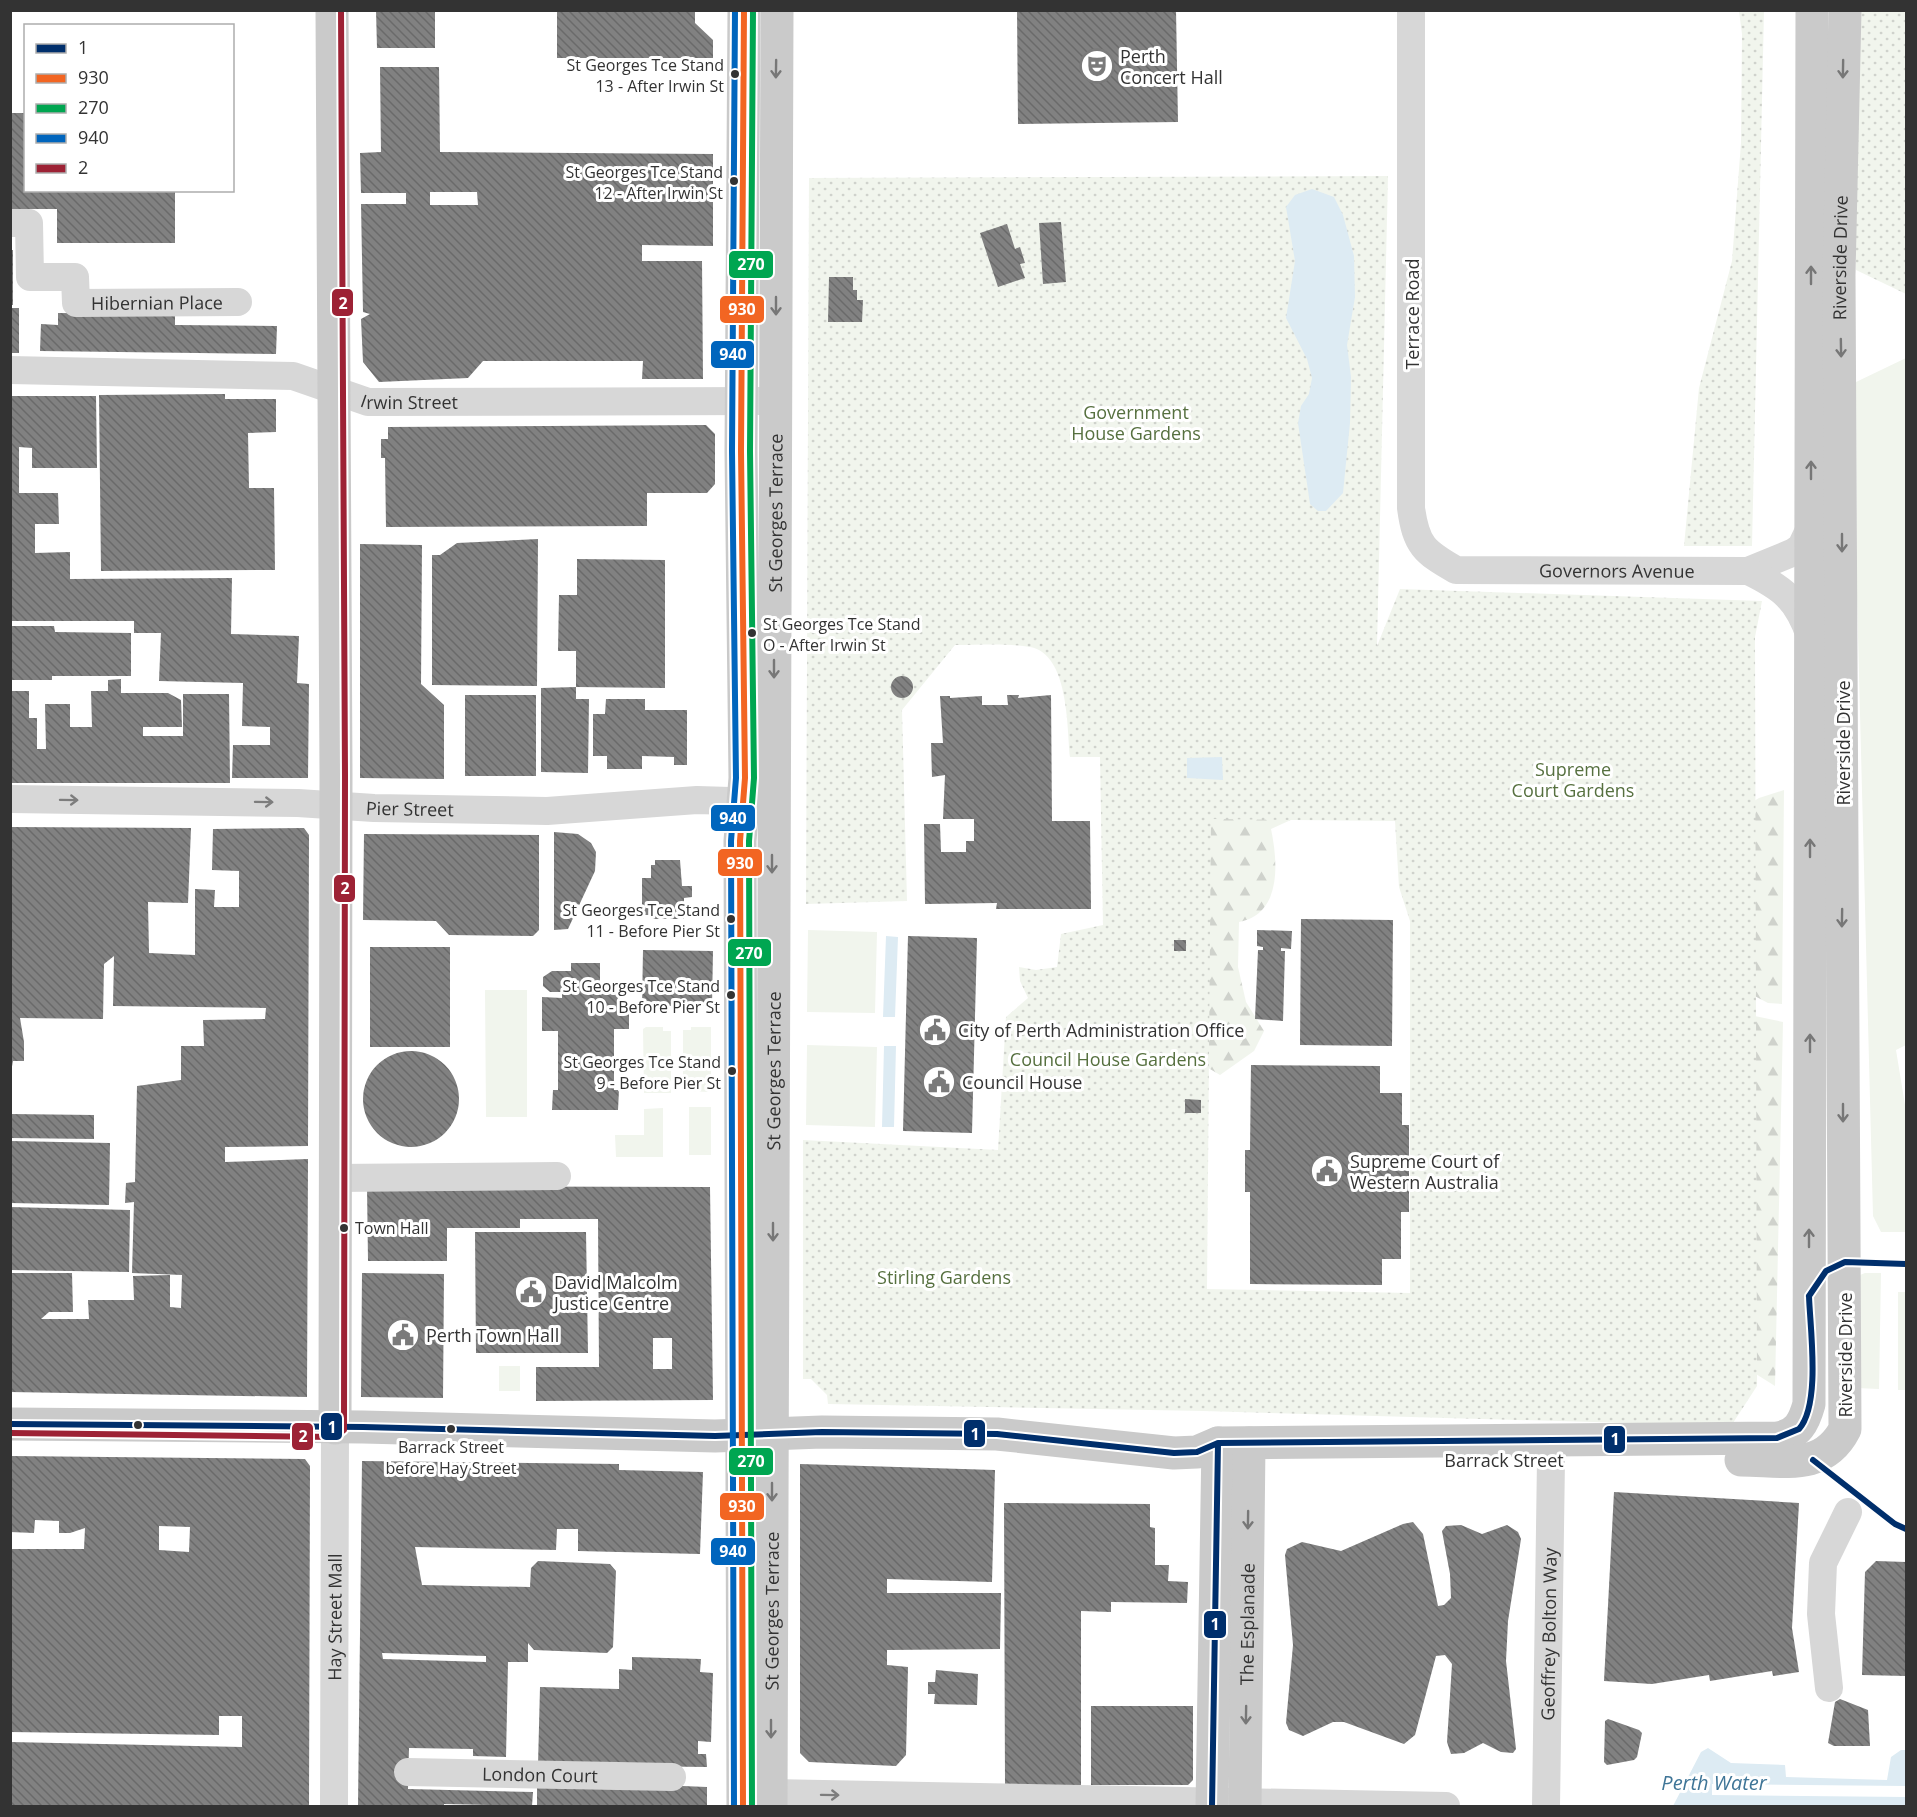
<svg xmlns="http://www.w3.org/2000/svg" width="1917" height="1817" font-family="'Open Sans',sans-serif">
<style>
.green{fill:#f1f5ed}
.forest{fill:url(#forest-firs)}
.park{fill:url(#park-dots);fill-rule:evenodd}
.water{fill:#ddebf3}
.pier{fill:#fff}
.building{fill:url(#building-back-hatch);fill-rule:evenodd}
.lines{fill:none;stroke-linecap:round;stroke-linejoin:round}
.minor{stroke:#d7d7d7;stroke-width:28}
.major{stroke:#cacaca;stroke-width:33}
.bus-1-casing{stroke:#fff;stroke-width:10}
.bus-2-casing{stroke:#fff;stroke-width:10}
.bus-3-casing{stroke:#fff;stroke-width:10}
.bus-4-casing{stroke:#fff;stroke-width:10}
.bus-5-casing{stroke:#fff;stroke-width:10}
.bus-1{stroke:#002f6c;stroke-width:6}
.bus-2{stroke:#f26522;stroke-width:6}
.bus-3{stroke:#00a651;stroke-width:6}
.bus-4{stroke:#0065bd;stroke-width:6}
.bus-5{stroke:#9d2235;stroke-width:6}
.oneway{stroke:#777}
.oneway2{stroke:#7d7d7d}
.bus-dot{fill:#333;stroke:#fff;stroke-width:2}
.labels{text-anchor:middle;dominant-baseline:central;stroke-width:6;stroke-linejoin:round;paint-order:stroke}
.bus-label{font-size:16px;fill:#333;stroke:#fff;text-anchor:end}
.poi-label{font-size:18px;fill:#333;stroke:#fff;text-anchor:start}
.street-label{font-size:18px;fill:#333;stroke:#fff}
.park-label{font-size:18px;fill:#56703f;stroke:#fff}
.water-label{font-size:20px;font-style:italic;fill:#3f7597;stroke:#fff}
.line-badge{stroke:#fff;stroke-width:2}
.badge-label{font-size:16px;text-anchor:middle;font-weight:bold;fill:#fff}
</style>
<defs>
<pattern id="forest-firs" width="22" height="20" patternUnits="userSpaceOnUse" patternTransform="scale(1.5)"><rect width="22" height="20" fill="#f1f5ed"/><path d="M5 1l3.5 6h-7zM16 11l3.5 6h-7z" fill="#cfd2cc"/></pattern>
<pattern id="park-dots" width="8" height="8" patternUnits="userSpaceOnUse" patternTransform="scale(1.5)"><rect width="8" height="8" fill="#f1f5ed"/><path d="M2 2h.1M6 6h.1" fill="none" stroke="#cfd2cc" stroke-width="1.8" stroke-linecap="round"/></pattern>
<pattern id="building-back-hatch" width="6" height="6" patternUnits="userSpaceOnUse" patternTransform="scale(1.5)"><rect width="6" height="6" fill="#818181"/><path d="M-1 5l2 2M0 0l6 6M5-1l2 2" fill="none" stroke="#6a6a6a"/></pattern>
</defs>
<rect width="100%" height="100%" fill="#fff"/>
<path class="green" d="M1906 358V1045L1896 1050 1906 1111V1232H1881L1873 1216 1857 597 1856 382Z
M808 930 877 932 875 1013 807 1012Z
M485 990H527V1117H486Z
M646 1027H663V1031H671V1093H644L643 1029Z
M691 1027H711V1092L683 1091V1030H691Z
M807 1045 877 1047 875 1127 806 1125Z
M689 1107H711V1155H689Z
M663 1108V1157H616L615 1135H644V1109Z
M1865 1273H1881L1879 1389 1856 1388 1860 1275Z
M1898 1292H1906V1390H1898Z
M499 1366H520V1391H499Z"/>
<path class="forest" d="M1110 765 1306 813 1271 829C1278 862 1282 914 1239 922L1238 967 1246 1002 1264 1031 1254 1051 1220 1075 1200 1063Z
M1784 790 1782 1004 1768 1003 1747 992 1739 810 1759 798Z
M1750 1015 1783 1022 1775 1386 1724 1354Z"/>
<path class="park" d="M1739 11H1764L1752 546H1684L1699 388 1732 261 1741 143 1742 34Z
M1855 11H1906V294L1856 270Z
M1388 176 1377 646 1400 589 1762 601 1755 637 1757 1386 1731 1426 1203 1411 828 1404 827 1395 811 1379H803V1140L998 1150 1006 1017 1028 998 1020 981 1019 967 1036 970 1057 967 1061 934 1103 925 1100 757H1070C1067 727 1069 654 1030 647 1006 643 979 645 955 645L902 710 907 901 806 904 809 178ZM1211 819 1395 821 1399 887 1410 921V1293L1207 1289Z"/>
<path class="water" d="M1312 189 1334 197 1343 215 1354 256 1355 297 1347 345 1351 377 1350 423 1343 493 1326 511H1318L1310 504 1298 423 1301 406 1309 394 1312 378 1307 359 1286 318 1295 261 1286 207 1295 195Z
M1222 757 1223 780 1187 778V758Z
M886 936 898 937 895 1017H883Z
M884 1046H896L894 1127H882Z
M1708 1748 1731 1763 1785 1765 1786 1777 1887 1780 1891 1757 1901 1750H1906V1806H1673L1701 1752Z"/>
<path class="pier" d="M1712 1784 1906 1786V1797L1712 1795Z"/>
<path class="building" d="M376 10H435V48H377Z
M557 10H695V23L713 40V58H557Z
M1017 10H1176L1178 122 1018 124Z
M380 67H439L440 152 713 154V246L642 245V261H702L703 379H642L643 361H483L468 378 379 382 363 362 361 319 370 314 363 312 361 204H406V193H361L360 153 381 152ZM430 192H477L478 205H430Z
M10 113H26V190H175V243H57V209H10Z
M1061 222 1066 282 1043 284 1039 223Z
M1007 224 1015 249 1020 247 1025 263 1020 264 1025 278 998 287 980 233Z
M10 250H13V305H10Z
M829 277H853V290H857V300H863L862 322H828Z
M10 308H19V353H10Z
M58 313 175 314V325L277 326 276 354 40 351 41 324 58 325Z
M225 394V399H276V432L248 433 249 488H274L275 570 101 571 99 395Z
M10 396H96L97 468H32V448L19 447V493H58L59 524H35V553L70 552V579L232 578 231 634 299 636 297 683 309 684 308 778H232L233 745H270V727L242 726 243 683 159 681 161 633H134V621H10Z
M706 425 715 434V484L707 493H647V526L386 527 385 458H381V439H388V427Z
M538 539 537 686 432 685V555H440L457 543Z
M360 544 422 545 421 684 444 705V779L360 778Z
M577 559 665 560V688L576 687V651H558L559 595H577Z
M10 626H54L55 632 131 633V676H52V680H10Z
M891 687a11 11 0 1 1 22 0a11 11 0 1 1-22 0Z
M121 679V693H168L181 700 182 727H143V736H183V694H229L230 783H10V691H29V718H37V749H46L45 704H70V727H92L91 691H108V680Z
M576 687V699H589L588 773 541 772V688Z
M465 695H536V776H465Z
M1007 695H1019L1018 698 1051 695 1052 821H1090L1091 909H996L997 903 925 904 924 824H940L941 852H966V841H974V819H943L945 775 932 777 931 743H943L940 696H950V698L982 696V705H1008Z
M606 699H645V710H687V765H674V757L642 756V769H607V756H593V714H605Z
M10 827 191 828 188 903 148 902 149 953 195 955V889L215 890 214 907H239V871L212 870 213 829 304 828 309 835 308 1146 225 1147V1162L308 1159 307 1397 10 1392V1273H72L73 1312H49L41 1319H89L88 1300H134L133 1276 170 1275V1307L181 1308 182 1275 132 1273 134 1202 125 1203 126 1183 135 1182 137 1086 181 1080V1046H204L203 1020 265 1019 266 1008 113 1006 114 956 104 964 103 1019 20 1018 24 1042V1061H13L10 1077Z
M554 832 578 834 591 843 596 852 595 871 568 929 554 930Z
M364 834 539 835V930L533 936 449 935 436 921 363 920Z
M655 860H680L682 886H692V897L684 898V919H651L652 915H642V878H651V865H655Z
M1301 919 1393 920 1392 1046 1300 1045Z
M1257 930 1292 931 1291 949 1281 948V951H1285L1283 1021 1255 1019 1258 950H1263V947L1257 946Z
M908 936 977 938 972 1133 903 1131Z
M1174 940H1186V951H1174Z
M370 947H450V1047H370Z
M643 950 713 951 712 1006H642Z
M571 963H600V985H618V1003L629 1002V1029H614V1090H619L618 1110H552L553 1090H558V1031H542V997L562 998V992H550L543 986V977L552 971H571Z
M363 1099a48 48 0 1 1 96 0a48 48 0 1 1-96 0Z
M1251 1065 1380 1066V1093H1402V1125H1409V1212H1401V1259H1382V1285L1250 1284V1192H1245V1150H1250Z
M1185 1099 1201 1100V1113H1185Z
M10 1114 94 1115V1139L10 1138Z
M10 1141 110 1143 109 1205 10 1203Z
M367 1186 710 1187 713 1400 536 1401V1367H599L598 1219H520V1228H447V1261H368ZM653 1338H672V1369H653Z
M10 1207 130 1210 129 1272 10 1270Z
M475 1232H586L588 1353H476Z
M362 1273 444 1274 443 1398 361 1397Z
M10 1456 305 1459 310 1466 309 1806H10V1742L242 1747V1716H219V1735L10 1732V1549H84L85 1528 70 1533H59V1521L35 1520 34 1533 10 1532ZM159 1526 190 1527 189 1552 159 1550Z
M362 1461 619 1464V1470L703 1472 700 1554 578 1551V1529H557L556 1550 415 1547 422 1585 530 1587 531 1568 538 1561 610 1564 616 1571 613 1647 607 1653 534 1650 528 1643V1662H508L506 1757 473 1756V1749L409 1748 408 1789 533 1792 532 1806 444 1804V1806H358ZM382 1653 486 1656V1662L383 1659Z
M800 1464 995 1470 992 1582 887 1579V1593H1001L1000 1649 887 1650V1665L908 1667 906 1755 896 1766 809 1762 800 1753Z
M1614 1492 1799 1503 1792 1628 1799 1672 1773 1676 1772 1671 1710 1681 1709 1675 1652 1684 1604 1681Z
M1004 1503 1150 1504V1527L1155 1528V1565H1169L1168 1581 1188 1582 1187 1603 1111 1602V1612L1081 1611V1785H1005Z
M1413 1522 1423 1534 1438 1606 1444 1605 1451 1598 1450 1574 1442 1531 1446 1526 1461 1525 1482 1534 1507 1525 1518 1532 1521 1539 1508 1621 1506 1661 1516 1749 1513 1753 1501 1752 1483 1743 1464 1753 1451 1754 1447 1742 1452 1664 1445 1655 1436 1656 1415 1735 1404 1744 1344 1722H1333L1303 1736 1289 1730 1286 1723 1293 1645 1285 1555 1287 1549 1302 1542 1341 1551 1403 1524Z
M1876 1561 1906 1562V1676L1862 1675 1865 1572Z
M632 1657 701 1659 700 1672 713 1673 711 1742 698 1741V1754H706L707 1767 538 1765 540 1687 619 1689V1669L632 1670Z
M936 1670 978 1674 977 1705 934 1704 935 1694H928V1682H935Z
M1840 1699 1868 1710 1870 1746H1834L1828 1743 1835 1702Z
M1091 1706H1193V1780L1188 1785H1091Z
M1608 1719 1639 1730 1642 1733 1637 1757 1634 1760 1607 1765 1604 1762 1605 1721Z
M537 1780 707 1787V1806H537Z"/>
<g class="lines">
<g class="minor">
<path id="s1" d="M1411 10V508C1416 545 1424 552 1456 570L1748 571 1794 552 1801 547 1810 528"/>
<path id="s2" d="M10 223H29L30 277H75L76 303 238 302"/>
<path id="s3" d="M10 370 293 376 368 402 764 401"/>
<path d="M1748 571C1783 588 1797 599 1810 636"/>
<path id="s4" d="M10 799 298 803 374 808 547 811 697 800 764 802"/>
<path d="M335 1178 557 1176"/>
<path d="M1829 1688 1821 1614 1823 1563 1848 1512"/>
<path id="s5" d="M408 1772 672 1777"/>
<path d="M771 1793 1446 1806"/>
<path id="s6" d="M334 1806 335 1428"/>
<path id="s7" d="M1546 1806 1551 1459"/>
</g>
<g class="major">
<path d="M332 10 336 775 335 1428"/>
<path d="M10 1424 363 1427 715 1436 822 1432 997 1434 1174 1453 1197 1452 1218 1443 1777 1438C1798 1435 1804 1422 1809 1404L1812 10"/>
<path id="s8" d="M1741 1460C1783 1460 1823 1472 1845 1429L1839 275 1845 10"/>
<path d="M743 1806 740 841 745 778 741 451 744 10"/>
<path id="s9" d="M771 1806 777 10"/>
<path d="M1212 1806 1218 1443"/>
<path id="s10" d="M1245 1806 1249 1443"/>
</g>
<g class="bus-1-casing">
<path id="bus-1" d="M1809 1296 1826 1271 1845 1262 1906 1264
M10 1424 363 1427 715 1436 822 1432 997 1434 1174 1453 1197 1452 1218 1443 1777 1438 1799 1429C1821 1404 1810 1328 1809 1296
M1813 1460 1895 1524 1906 1529
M1212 1806 1218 1443"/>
</g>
<g class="bus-2-casing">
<path id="bus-2" d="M743 1806 740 841 745 778 741 451 744 10"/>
</g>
<g class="bus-3-casing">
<path id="bus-3" d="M752 1806 749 841 754 778 750 451 753 10"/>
</g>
<g class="bus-4-casing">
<path id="bus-4" d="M734 1806 731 841 736 778 732 451 735 10"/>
</g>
<g class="bus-5-casing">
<path id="bus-5" d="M10 1433 335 1437 344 1430 345 775 341 10"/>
</g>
<use href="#bus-1" class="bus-1"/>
<use href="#bus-2" class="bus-2"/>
<use href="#bus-3" class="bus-3"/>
<use href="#bus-4" class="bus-4"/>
<use href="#bus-5" class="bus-5"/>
</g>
<defs><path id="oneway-shaft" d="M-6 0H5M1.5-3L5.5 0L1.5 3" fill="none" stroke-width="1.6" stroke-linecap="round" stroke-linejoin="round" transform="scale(1.5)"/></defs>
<g class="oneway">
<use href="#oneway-shaft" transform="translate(776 69) rotate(91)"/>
<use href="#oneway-shaft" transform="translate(1843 69) rotate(91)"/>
<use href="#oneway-shaft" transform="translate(1811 275) rotate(-90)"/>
<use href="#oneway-shaft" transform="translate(776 306) rotate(90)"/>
<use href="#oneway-shaft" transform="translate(1841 348) rotate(89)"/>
<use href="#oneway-shaft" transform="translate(1811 470) rotate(-90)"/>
<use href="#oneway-shaft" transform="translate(1842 543) rotate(90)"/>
<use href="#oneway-shaft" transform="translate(774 669) rotate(90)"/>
<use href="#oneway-shaft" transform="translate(1810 848) rotate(-90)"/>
<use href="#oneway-shaft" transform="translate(772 864) rotate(90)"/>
<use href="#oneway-shaft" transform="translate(1842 918) rotate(91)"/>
<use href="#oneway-shaft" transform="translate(1810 1043) rotate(-90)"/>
<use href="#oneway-shaft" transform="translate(1843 1113) rotate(90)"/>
<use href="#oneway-shaft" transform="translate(773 1232) rotate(90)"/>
<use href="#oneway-shaft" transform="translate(1809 1238) rotate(-90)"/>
<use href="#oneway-shaft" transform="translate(772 1492) rotate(90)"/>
<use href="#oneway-shaft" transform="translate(1248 1520) rotate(91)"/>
<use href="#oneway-shaft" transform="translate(1246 1715) rotate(91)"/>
<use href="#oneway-shaft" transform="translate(771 1729) rotate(90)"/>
</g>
<g class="oneway2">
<use href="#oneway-shaft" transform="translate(69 800) rotate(1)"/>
<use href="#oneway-shaft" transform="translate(264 802) rotate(1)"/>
<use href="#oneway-shaft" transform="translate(830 1795) rotate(1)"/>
</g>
<defs>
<g id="theatre-ring" transform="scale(1.725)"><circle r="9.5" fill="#fff" stroke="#7a7a7a" stroke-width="1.5"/><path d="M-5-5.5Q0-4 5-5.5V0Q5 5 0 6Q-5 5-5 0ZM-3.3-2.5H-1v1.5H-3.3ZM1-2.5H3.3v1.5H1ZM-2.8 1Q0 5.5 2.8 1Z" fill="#7a7a7a"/></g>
<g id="civic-ring" transform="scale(1.725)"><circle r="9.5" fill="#fff" stroke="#7a7a7a" stroke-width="1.5"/><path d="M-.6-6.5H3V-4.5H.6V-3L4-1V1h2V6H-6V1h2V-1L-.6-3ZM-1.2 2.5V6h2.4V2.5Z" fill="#7a7a7a"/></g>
</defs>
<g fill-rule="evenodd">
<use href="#theatre-ring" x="1097" y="66"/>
<use href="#civic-ring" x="935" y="1030"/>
<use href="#civic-ring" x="939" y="1082"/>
<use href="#civic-ring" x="1327" y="1171"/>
<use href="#civic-ring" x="531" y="1292"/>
<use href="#civic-ring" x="403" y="1335"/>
</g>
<g class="bus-dot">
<circle cx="735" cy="74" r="5"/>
<circle cx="734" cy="181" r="5"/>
<circle cx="752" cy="633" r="5"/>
<circle cx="731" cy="919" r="5"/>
<circle cx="731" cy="995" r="5"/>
<circle cx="732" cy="1071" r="5"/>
<circle cx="344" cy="1228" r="5"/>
<circle cx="138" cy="1425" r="5"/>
<circle cx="451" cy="1429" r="5"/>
</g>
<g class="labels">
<g class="bus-label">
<text x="724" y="65">St Georges Tce Stand<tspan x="724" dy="21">13 - After Irwin St</tspan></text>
<text x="723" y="172">St Georges Tce Stand<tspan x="723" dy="21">12 - After Irwin St</tspan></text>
<text x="763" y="624" text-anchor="start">St Georges Tce Stand<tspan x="763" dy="21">O - After Irwin St</tspan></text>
<text x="720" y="910">St Georges Tce Stand<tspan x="720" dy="21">11 - Before Pier St</tspan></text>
<text x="720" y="986">St Georges Tce Stand<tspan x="720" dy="21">10 - Before Pier St</tspan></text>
<text x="721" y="1062">St Georges Tce Stand<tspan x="721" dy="21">9 - Before Pier St</tspan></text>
<text x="355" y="1228" text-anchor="start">Town Hall</text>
<text x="451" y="1447" text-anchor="middle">Barrack Street<tspan x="451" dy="21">before Hay Street</tspan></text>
</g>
<g class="poi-label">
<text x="1120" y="56">Perth<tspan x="1120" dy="21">Concert Hall</tspan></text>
<text x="958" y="1030">City of Perth Administration Office</text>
<text x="962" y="1082">Council House</text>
<text x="1350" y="1161">Supreme Court of<tspan x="1350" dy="21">Western Australia</tspan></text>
<text x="554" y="1282">David Malcolm<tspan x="554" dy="21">Justice Centre</tspan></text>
<text x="426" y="1335">Perth Town Hall</text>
</g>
<g class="street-label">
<text stroke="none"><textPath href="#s8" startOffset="1288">Riverside Drive</textPath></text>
<text stroke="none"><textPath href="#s2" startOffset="225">Hibernian Place</textPath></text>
<text transform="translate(1412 314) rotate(-90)">Terrace Road</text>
<text stroke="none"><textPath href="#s3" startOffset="404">Irwin Street</textPath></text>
<text stroke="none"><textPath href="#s9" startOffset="1293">St Georges Terrace</textPath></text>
<text stroke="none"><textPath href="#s1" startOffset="740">Governors Avenue</textPath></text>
<text transform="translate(1843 743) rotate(-90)">Riverside Drive</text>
<text stroke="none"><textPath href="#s4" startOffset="400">Pier Street</textPath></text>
<text stroke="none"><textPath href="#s9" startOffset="735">St Georges Terrace</textPath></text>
<text transform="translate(1845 1355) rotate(-90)">Riverside Drive</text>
<text x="1504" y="1460">Barrack Street</text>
<text stroke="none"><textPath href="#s9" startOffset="195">St Georges Terrace</textPath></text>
<text stroke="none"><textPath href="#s6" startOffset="189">Hay Street Mall</textPath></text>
<text stroke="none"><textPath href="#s10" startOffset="182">The Esplanade</textPath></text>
<text stroke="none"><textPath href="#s7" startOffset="172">Geoffrey Bolton Way</textPath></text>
<text stroke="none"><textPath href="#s5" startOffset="132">London Court</textPath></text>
</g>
<g class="park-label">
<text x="1136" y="412">Government<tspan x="1136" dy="21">House Gardens</tspan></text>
<text x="1573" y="769">Supreme<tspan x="1573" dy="21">Court Gardens</tspan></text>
<text x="1108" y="1059">Council House Gardens</text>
<text x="944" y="1277">Stirling Gardens</text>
</g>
<g class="water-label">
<text x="1714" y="1782">Perth Water</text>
</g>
</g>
<g class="line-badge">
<rect x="728" y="250" width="46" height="29" rx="6" fill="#00a651"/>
<rect x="331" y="288" width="23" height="29" rx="6" fill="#9d2235"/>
<rect x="719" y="295" width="46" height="29" rx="6" fill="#f26522"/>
<rect x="710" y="340" width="45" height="29" rx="6" fill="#0065bd"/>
<rect x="710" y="804" width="46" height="28" rx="6" fill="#0065bd"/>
<rect x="717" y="848" width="46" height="29" rx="6" fill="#f26522"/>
<rect x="333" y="874" width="23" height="29" rx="6" fill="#9d2235"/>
<rect x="727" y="938" width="45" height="29" rx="6" fill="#00a651"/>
<rect x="320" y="1412" width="23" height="29" rx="6" fill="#002f6c"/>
<rect x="963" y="1419" width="23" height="29" rx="6" fill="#002f6c"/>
<rect x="291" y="1422" width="23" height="29" rx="6" fill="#9d2235"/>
<rect x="1603" y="1425" width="23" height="29" rx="6" fill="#002f6c"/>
<rect x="728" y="1447" width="46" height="29" rx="6" fill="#00a651"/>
<rect x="719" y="1492" width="46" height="29" rx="6" fill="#f26522"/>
<rect x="710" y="1537" width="46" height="29" rx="6" fill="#0065bd"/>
<rect x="1203" y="1610" width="24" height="29" rx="6" fill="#002f6c"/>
</g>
<g class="badge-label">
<text x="751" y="270">270</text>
<text x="343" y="309">2</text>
<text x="742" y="315">930</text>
<text x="733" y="360">940</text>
<text x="733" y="824">940</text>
<text x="740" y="869">930</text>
<text x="345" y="894">2</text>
<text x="749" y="959">270</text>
<text x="332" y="1433">1</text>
<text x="975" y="1440">1</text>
<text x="303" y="1442">2</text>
<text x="1615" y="1445">1</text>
<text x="751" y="1467">270</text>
<text x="742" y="1512">930</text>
<text x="733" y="1557">940</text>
<text x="1215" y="1630">1</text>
</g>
<rect width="1917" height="1817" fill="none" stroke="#333333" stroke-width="24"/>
<rect x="24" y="24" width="210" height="168" fill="#ffffff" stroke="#adadad" stroke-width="1.5"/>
<rect x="36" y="44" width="30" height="9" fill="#002f6c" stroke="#adadad" stroke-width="1.5"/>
<text x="78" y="54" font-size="18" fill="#333333">1</text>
<rect x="36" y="74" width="30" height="9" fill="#f26522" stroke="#adadad" stroke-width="1.5"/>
<text x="78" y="84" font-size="18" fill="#333333">930</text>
<rect x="36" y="104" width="30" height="9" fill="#00a651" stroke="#adadad" stroke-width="1.5"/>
<text x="78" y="114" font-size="18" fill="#333333">270</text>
<rect x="36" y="134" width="30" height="9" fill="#0065bd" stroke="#adadad" stroke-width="1.5"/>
<text x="78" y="144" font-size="18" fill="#333333">940</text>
<rect x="36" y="164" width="30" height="9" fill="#9d2235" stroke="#adadad" stroke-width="1.5"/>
<text x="78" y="174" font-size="18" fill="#333333">2</text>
</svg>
